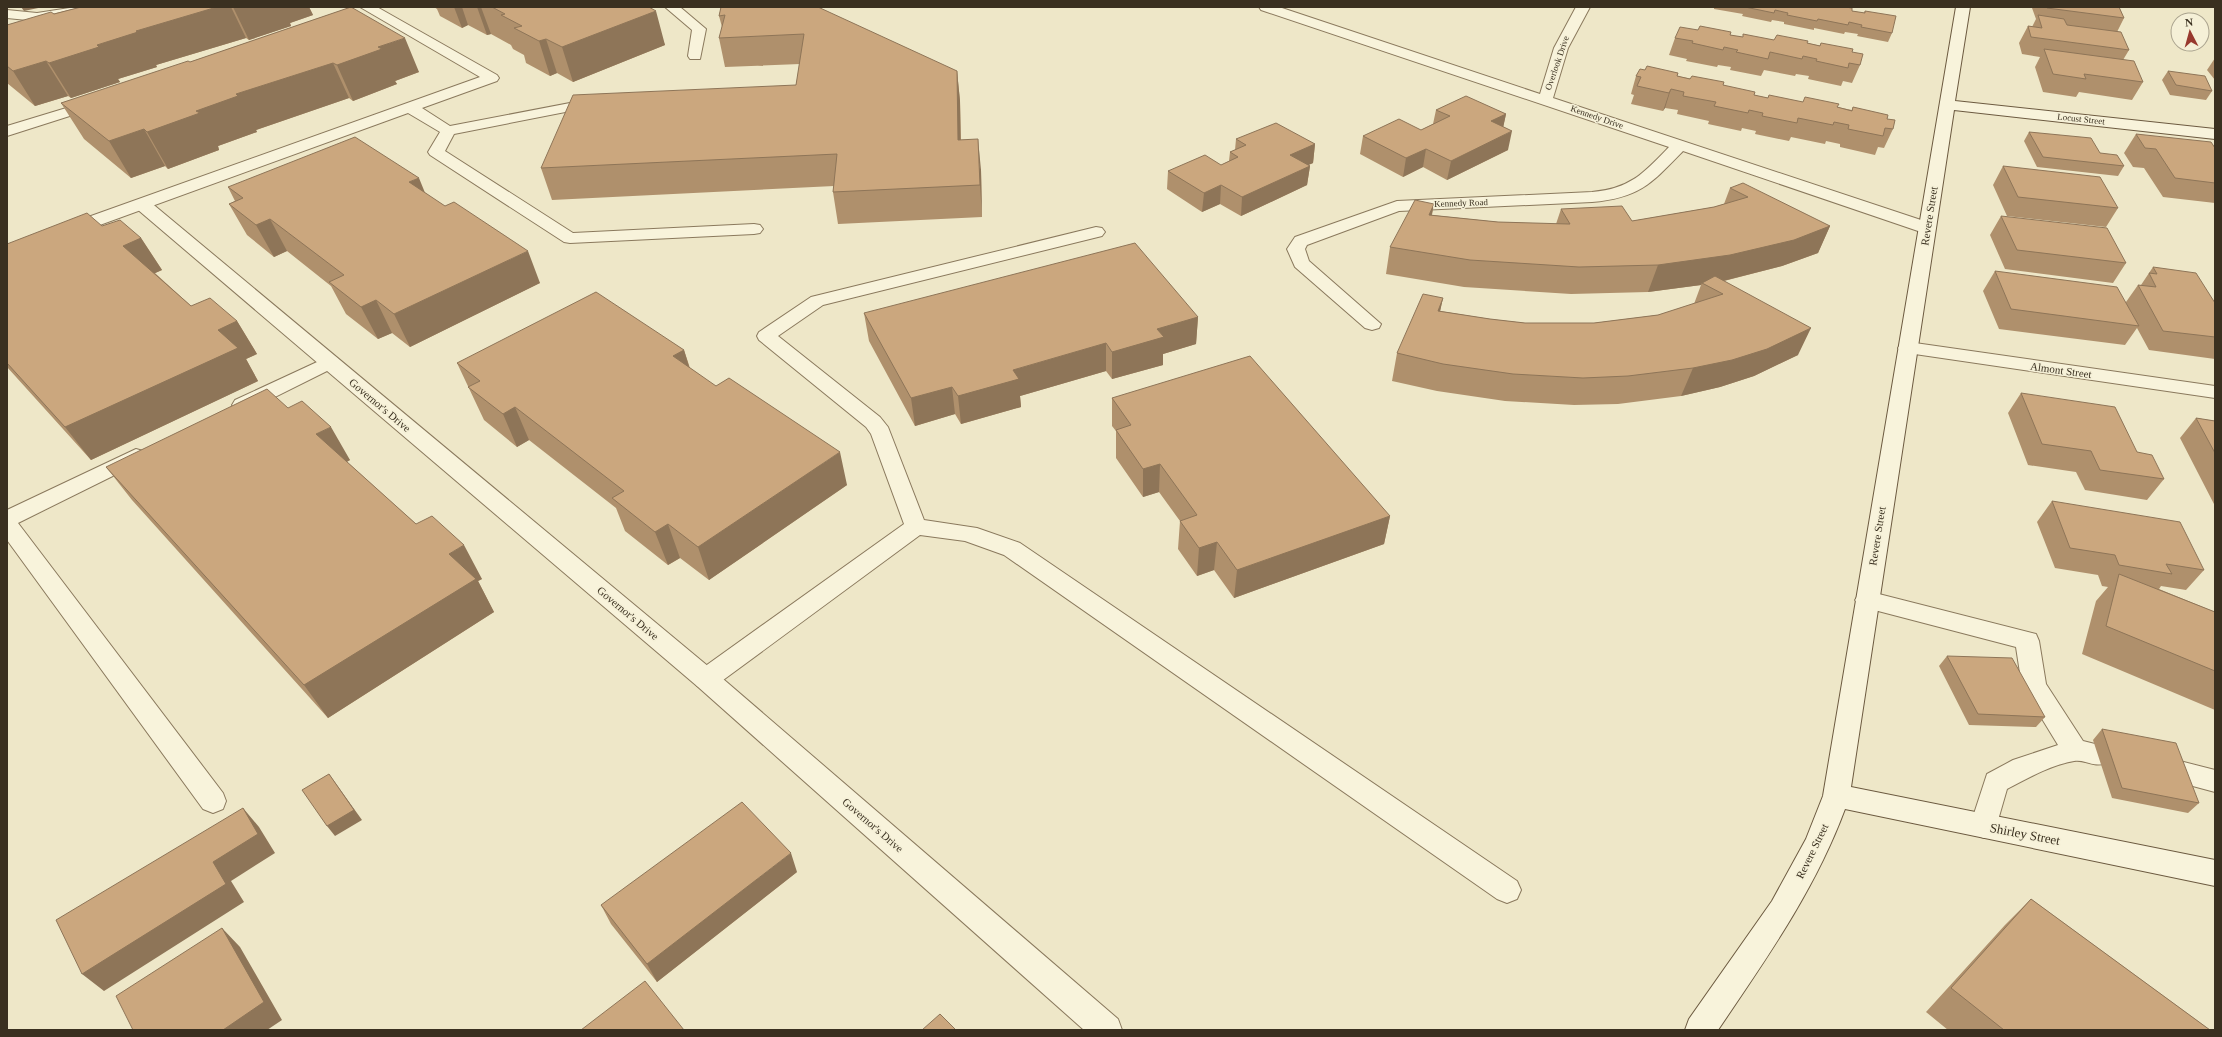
<svg xmlns="http://www.w3.org/2000/svg" width="2222" height="1037" font-family="'Times New Roman',serif">
<style>
.lines{fill:none;stroke-linecap:round;stroke-linejoin:round}
.lane-casing{stroke:#8a795d;stroke-width:2}
.street-casing{stroke:#8a795d;stroke-width:2}
.secondary-casing{stroke:#6c5a40;stroke-width:2}
.lane{fill:#f8f3db;fill-rule:evenodd}
.street{fill:#f8f3db;fill-rule:evenodd}
.secondary{fill:#f8f3db;fill-rule:evenodd}
.wall{fill:#af906c}
.shaded-wall{fill:#8e7558}
.building{fill:#cba77e;stroke:#8e7558}
.labels{text-anchor:middle;dominant-baseline:central;stroke-width:3;stroke-linejoin:round;paint-order:stroke}
.far-street-label{font-size:9px;fill:#3a3020;stroke:#f5f0d7}
.street-label{font-size:11px;fill:#3a3020;stroke:#f5f0d7}
.near-street-label{font-size:13px;fill:#3a3020;stroke:#f5f0d7}
</style>
<rect width="100%" height="100%" fill="#eee7c8"/>
<g class="lines">
<g class="lane-casing">
<path id="lane" d="M76 7H109L102 11 37 21 7 18V10L37 13Z
M360 7H377L497 75 499 78 497 81 422 108 450 126 596 98 601 99 603 102 601 105 596 106 454 134 445 151 573 233 754 224 760 225 763 229 760 233 754 234 570 243 564 242 430 155 428 152 440 132 408 113 75 234H63L60 230 63 226 480 77Z
M665 7H680L706 29 700 59H690L688 56 692 30Z
M96 99 101 100 103 103 101 106 7 136V126Z
M1096 227 1102 228 1105 232 1102 236 823 305 778 336 880 417 888 427 924 520 977 528 1020 543 1517 881 1521 890 1517 899 1507 903 1497 899 1004 555 965 541 920 535 715 686 706 689 697 686 694 679 697 672 904 524 871 434 866 427 759 340 757 336 759 332 811 297Z
M330 356 337 358 340 362 337 366 249 410 242 411 235 410 232 405 235 400Z
M136 449 143 451 146 456 143 461 18 523 223 793 226 801 223 809 213 813 203 809 7 540V510Z
M1867 591 2036 634 2039 641 2046 684 2083 741 2107 747 2111 755 2107 763C2092 768 2086 759 2074 761 2051 765 2028 778 2007 789L1994 834 1984 838 1974 834 1970 826 1987 774 2013 760 2058 745 2022 686 2016 647 1859 606 1855 600 1859 594Z
M2172 759 2215 770V792L2163 778 2159 770 2163 762Z"/>
</g>
<g class="street-casing">
<path id="street" d="M1259 7H1279L1540 94 1554 48 1576 7H1590L1568 48 1553 98 1933 224 1935 228 1933 232H1921L1683 151C1651 184 1639 198 1592 202L1399 211 1307 245 1305 249 1309 261 1381 324 1379 328 1372 330 1365 328 1295 267 1287 249 1295 237 1397 201 1592 192C1630 189 1644 173 1669 147L1261 10Z
M143 200 149 201 715 672 1118 1019 1122 1030H1084L697 686 137 209 135 205 137 201Z
M1908 342 2215 386V398L1901 352 1898 348 1901 344Z"/>
</g>
<g class="secondary-casing">
<path id="secondary" d="M1956 7H1970L1955 101 2215 129V139L1954 110 1851 787 2215 860V886L1845 809C1815 890 1766 959 1718 1030H1685L1689 1019 1772 901 1806 839 1823 796Z"/>
</g>
<use href="#lane" class="lane"/>
<use href="#street" class="street"/>
<use href="#secondary" class="secondary"/>
</g>
<path class="wall" d="M81 7H309L313 15 290 23 291 26 249 40 246 38 156 65 157 67 118 79 120 82 71 98 68 96 35 106 7 83V25Z
M351 7 419 72 395 81 397 84 353 101 349 98 256 130 257 132 218 146 219 150 168 169 165 166 131 178 84 139 61 103 190 62Z
M434 7H649L665 45 573 82 557 73 550 76 526 63 524 55 513 49 511 45 491 34 487 35 468 25 462 28 440 16 437 9Z
M721 7 957 71 960 101 961 140 981 170 982 217 838 224 833 192 834 186 552 200 541 168 796 85 800 64 725 67 719 38 722 27 719 16Z
M1714 7H1845L1852 11 1864 13 1865 11 1892 33 1888 42 1857 36 1858 34 1845 32 1844 34 1814 28V30L1784 24V22L1772 20 1771 22 1742 16 1743 14 1714 9Z
M2032 7H2119L2124 18 2117 32 2129 50 2123 60 2143 82 2132 100 2079 92 2076 97 2043 92 2035 67 2040 57 2022 54 2019 43 2028 26 2032 27 2036 19 2032 8Z
M1698 30 1730 35 1742 37 1807 43 1852 52 1860 65 1852 83 1843 81 1841 86 1808 79 1809 76 1796 74 1795 76 1764 70 1761 76 1730 70 1731 67 1718 65 1717 67 1686 61 1687 59 1669 55 1675 38Z
M2215 58V80L2207 70Z
M1645 70 1678 73 1677 76 1723 85 1754 95 1768 98 1803 102 1837 107 1852 110 1853 107 1887 119 1893 129 1884 148 1878 147 1875 155 1840 147V144L1826 141 1825 144 1791 137 1789 141 1755 134 1756 131 1742 128 1741 131 1708 124 1709 121 1677 114 1678 110 1665 108 1663 111 1631 104 1634 95 1631 94 1636 76Z
M2168 71 2212 91 2206 100 2170 95 2162 80Z
M1436 110 1506 114 1503 127 1508 150 1447 180 1423 167 1403 177 1360 154 1363 136 1421 130 1433 124Z
M2029 132 2100 153 2124 166 2118 176 2037 167 2024 141Z
M2136 134 2215 148V203L2163 197 2144 168 2133 167 2124 153Z
M1236 139 1315 144 1313 163 1308 165 1310 166 1307 185 1241 216 1220 204 1202 212 1167 189 1168 171 1221 165 1229 161 1230 152 1235 150Z
M2003 166 2118 208 2106 227 2007 216 1993 185Z
M228 187 425 193 540 283 410 347 392 333 378 339 346 314 331 286 287 251 274 257 247 235 229 204 235 201Z
M1730 188 1830 226 1818 253 1782 266 1724 281 1798 355 1754 376 1720 387 1681 396 1618 404 1574 405 1505 401 1437 391 1392 381 1397 353 1443 298 1440 311 1490 319 1525 323H1594L1658 315 1694 304 1701 285 1648 292 1571 294 1464 287 1386 274 1390 247 1434 204 1432 215 1498 222 1556 224 1561 209 1632 221 1714 207 1724 204Z
M2001 216 2126 263 2113 283 2005 269 1990 235Z
M102 226 141 238 162 270 155 273 191 306 237 321 257 354 246 359 258 381 91 460 7 367V244Z
M2153 267 2215 337V359L2149 350 2137 328 2125 345 1999 329 1983 291 1995 271 2126 302 2138 285H2141Z
M864 313 1198 317 1196 344 1163 354V365L1112 379 1106 371 1020 396 1021 407 961 424 955 414 915 426 869 341Z
M684 350 690 368 847 485 709 580 680 558 668 565 625 531 616 508 529 440 517 447 484 420 457 363Z
M2021 393 2137 452 2164 479 2147 500 2085 490 2076 472 2028 465 2008 413Z
M1112 398 1390 516 1384 544 1234 598 1214 570 1197 576 1178 549 1180 521 1159 492 1143 497 1116 458V431L1112 426Z
M288 408 350 460 347 462 416 524 482 579 478 581 494 612 328 718 132 500 106 467Z
M2196 418 2215 421V506L2180 438Z
M2052 501 2204 570 2186 590 2161 586 2159 589 2215 612V710L2082 654 2096 601 2108 587 2102 586 2098 575 2055 568 2037 522Z
M1947 656 2045 717 2036 727 1969 725 1939 666Z
M2102 729 2199 803 2188 813 2112 798 2093 740Z
M797 872 657 982 611 924 601 905Z
M2031 899 2210 1030H1948L1926 1012 2005 925Z"/>
<path class="shaded-wall" d="M21 7H43L24 11Z
M217 7H231L246 38 156 65 157 67 118 79 120 82 71 98 49 63 136 31Z
M233 7H309L313 15 290 23 291 26 249 40Z
M454 7H462L468 25 462 28Z
M477 7H481L491 34 487 35Z
M656 11 665 45 573 82 562 47Z
M405 38 419 72 395 81 397 84 353 101 337 65 378 47Z
M546 39 557 73 550 76 539 41Z
M46 61 68 96 35 106 13 71Z
M333 63 349 98 256 130 257 132 218 146 219 150 168 169 147 132 196 111 236 94Z
M957 71 960 101 961 171 958 140Z
M1671 89 1665 108 1663 111 1669 93Z
M1506 114 1502 133 1491 121Z
M144 129 165 166 131 178 109 141Z
M1512 131 1508 150 1447 180 1451 161Z
M978 139 981 170 982 217 980 185Z
M1315 144 1313 163 1288 174 1290 155Z
M1426 149 1423 167 1403 177 1406 158Z
M1310 166 1307 185 1241 216 1242 197Z
M419 178 432 210 409 182Z
M1221 185 1220 204 1202 212 1204 193Z
M1434 204 1428 231 1429 215Z
M270 219 287 251 274 257 256 225Z
M1830 226 1818 253 1782 266 1719 282 1702 283 1701 285 1648 292 1658 265Z
M141 238 162 270 144 278 123 246Z
M528 251 540 283 410 347 394 314Z
M1443 298 1437 325 1438 311Z
M376 300 392 333 378 339 361 307Z
M1198 317 1196 344 1163 354V365L1112 379V352L1157 329Z
M237 321 257 354 246 359 258 381 91 460 65 427 218 330Z
M1811 328 1798 355 1754 376 1720 387 1681 396 1693 368Z
M1106 343V371L1020 396 1021 407 961 424 958 396 1013 370Z
M684 350 694 383 673 356Z
M952 387 955 414 915 426 911 398Z
M515 407 529 440 517 447 503 414Z
M331 427 350 460 336 467 316 434Z
M840 452 847 485 709 580 698 547Z
M1160 464 1159 492 1143 497V469Z
M1390 516 1384 544 1234 598 1237 570Z
M668 524 680 558 668 565 655 532Z
M1217 542 1214 570 1197 576 1199 548Z
M464 545 482 579 478 581 494 612 328 718 304 685 449 554Z
M329 774 362 820 335 836 327 826Z
M243 808 259 827 275 853 231 881 244 902 104 991 82 974 213 862Z
M791 853 797 872 657 982 647 964Z
M222 928 240 947 282 1020 267 1030H223Z"/>
<path class="building" d="M81 7H217L136 31 138 32 97 45 99 47 49 63 46 61 13 71 7 66V28L8 27 7 26V25L51 12 54 14Z
M351 7 405 38 378 47 382 49 337 65 333 63 236 94 238 96 196 111 200 113 147 132 144 129 109 141 61 103 188 61 190 62Z
M492 7H649L656 11 562 47 546 39 539 41 514 28 522 26 501 15 505 14Z
M721 7H818L957 71 958 140 978 139 980 185 833 192 837 154 541 168 573 95 796 85 804 34 719 38 725 15 719 16Z
M1745 7H1845L1852 8V11L1865 13V11L1896 16 1892 33 1861 27 1862 25 1849 22 1848 25 1818 19 1817 21 1787 15 1788 13 1775 10 1774 13Z
M2046 7H2119L2124 18 2047 8Z
M2038 15 2064 19 2067 25 2121 32 2129 50 2031 37 2028 26 2042 28Z
M1700 26 1731 32 1730 35 1743 37V34L1774 40 1777 35 1808 41 1807 43 1820 46 1821 43 1853 49 1852 52 1863 54 1860 65 1849 63 1848 68 1816 61 1817 59 1803 56 1802 59 1770 52 1768 59 1736 52 1738 50 1724 47 1723 50 1692 43 1693 41 1675 38 1680 27 1698 30Z
M2044 49 2134 61 2143 82 2084 74 2086 79 2053 74Z
M1647 66 1678 73 1677 76 1690 79 1692 76 1724 82 1723 85 1755 92 1754 95 1768 98 1769 95 1803 102 1805 97 1839 104 1837 107 1852 111 1853 107 1888 115 1887 119 1895 120 1893 129 1885 128 1883 136 1848 129 1849 125 1834 122 1833 125 1798 118 1797 123 1762 116 1763 113 1749 110 1748 113 1714 106 1716 102 1683 96 1684 92 1671 89 1669 93 1637 86 1641 77 1636 76 1640 69 1645 70Z
M2168 71 2205 76 2212 91 2176 85Z
M1466 96 1506 114 1491 121 1512 131 1451 161 1426 149 1406 158 1363 136 1399 119 1421 130 1450 116 1436 110Z
M1276 123 1315 144 1290 155 1310 166 1242 197 1221 185 1204 193 1168 171 1205 155 1221 165 1238 157 1230 152 1246 145 1236 139Z
M2029 132 2091 138 2100 153 2117 155 2124 166 2043 157Z
M2136 134 2211 142 2215 148V183L2175 178 2156 149 2145 148Z
M355 137 419 178 409 182 445 206 454 202 528 251 394 314 376 300 361 307 329 282 344 275 270 219 256 225 229 204 243 198 228 187Z
M2003 166 2100 177 2118 208 2018 197Z
M1743 183 1830 226 1794 240 1730 255 1658 265 1579 267 1470 260 1390 247 1415 200 1434 204 1429 215 1498 222 1568 224H1570L1561 209 1622 206 1632 221 1714 207 1748 197 1730 188Z
M87 213 102 226 120 220 141 238 123 246 191 306 210 298 237 321 218 330 238 348 65 427 7 363V244Z
M2001 216 2107 228 2126 263 2017 250Z
M1135 243 1198 317 1157 329 1164 337 1112 352 1106 343 1013 370 1019 379 958 396 952 387 911 398 864 313Z
M2153 267 2196 273 2215 303V337L2163 331 2138 285 2156 287 2149 273 2157 274Z
M1995 271 2117 287 2139 326 2011 309Z
M1715 276 1811 328 1767 349 1732 360 1693 368 1628 376 1583 378 1513 374 1443 364 1397 353 1423 294 1443 298 1438 311 1490 319 1525 323H1594L1658 315 1723 294 1702 283Z
M596 292 684 350 673 356 716 386 729 378 840 452 698 547 668 524 655 532 612 498 624 491 515 407 503 414 468 387 480 381 457 363Z
M1250 356 1390 516 1237 570 1217 542 1199 548 1180 521 1197 515 1160 464 1143 469 1116 430 1131 425 1112 398Z
M267 389 288 408 302 401 331 427 316 434 416 524 432 516 464 545 449 554 476 579 304 685 106 467Z
M2021 393 2115 407 2137 452 2152 455 2164 479 2100 470 2091 451 2042 444Z
M2196 418 2215 421V453Z
M2052 501 2180 522 2204 570 2166 564 2172 574 2119 565 2115 555 2070 548Z
M2119 574 2215 612V671L2106 626Z
M1947 656 2012 658 2045 717 1978 714Z
M2102 729 2176 743 2199 803 2122 788Z
M329 774 354 810 327 826 302 790Z
M742 802 791 853 647 964 601 905Z
M243 808 258 834 213 862 226 884 82 974 56 920Z
M2031 899 2210 1030H2004L1951 988Z
M222 928 264 1002 223 1030H133L116 996Z
M645 981 684 1030H581Z
M940 1014 956 1030H922Z"/>
<g class="labels">
<g class="far-street-label">
<text transform="translate(1557 63) rotate(-71)">Overlook Drive</text>
<text transform="translate(1597 117) rotate(19)">Kennedy Drive</text>
<text transform="translate(2081 119) rotate(6)">Locust Street</text>
<text transform="translate(1461 203) rotate(-2)">Kennedy Road</text>
</g>
<g class="street-label">
<text transform="translate(1929 216) rotate(-81)">Revere Street</text>
<text transform="translate(2061 370) rotate(8)">Almont Street</text>
<text transform="translate(380 405) rotate(40)">Governor's Drive</text>
<text transform="translate(1877 536) rotate(-81)">Revere Street</text>
<text transform="translate(628 613) rotate(40)">Governor's Drive</text>
<text transform="translate(873 825) rotate(41)">Governor's Drive</text>
<text transform="translate(1812 851) rotate(-64)">Revere Street</text>
</g>
<g class="near-street-label">
<text transform="translate(2025 834) rotate(11)">Shirley Street</text>
</g>
</g>
<rect width="2222" height="1037" fill="none" stroke="#3a3020" stroke-width="16"/>
<g transform="translate(2190 32) rotate(354)"><circle r="19" fill="#f5f0d7" stroke="#aaa38e"/>
<path d="M0-3L7 15L0 10L-7 15Z" fill="#98392e"/>
<text y="-6" font-size="11" font-weight="bold" text-anchor="middle" fill="#3a3020">N</text>
</g>
</svg>
